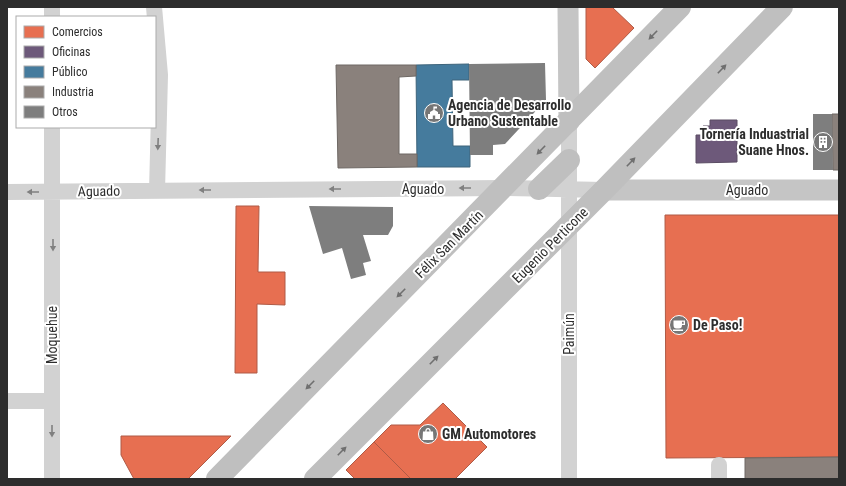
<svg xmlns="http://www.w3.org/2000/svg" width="846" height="486" font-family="'Roboto Condensed',sans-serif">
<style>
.shops{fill:#e76f51;stroke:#af5b46}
.offices{fill:#6d597a;stroke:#5a4c63}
.public{fill:#457b9d;stroke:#3e647b}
.industry{fill:#8a817c;stroke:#6e6864}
.building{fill:#7e7e7e}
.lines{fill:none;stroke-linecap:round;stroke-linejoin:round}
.minor{stroke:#d2d2d2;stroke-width:16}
.major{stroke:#c5c5c5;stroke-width:21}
.highway{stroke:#bfbfbf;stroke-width:22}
.oneway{fill:#6f6f6f}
.oneway2{fill:#808080}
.labels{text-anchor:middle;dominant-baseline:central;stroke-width:4;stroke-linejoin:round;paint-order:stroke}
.poi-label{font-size:14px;font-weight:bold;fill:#2d2d2d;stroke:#fff;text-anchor:start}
.street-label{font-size:14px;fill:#2d2d2d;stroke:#fff}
</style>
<rect width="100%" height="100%" fill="#fff"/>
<path class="shops" d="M586 7H612L634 28 595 68 586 59Z
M236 206H259L258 272H285V305L257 304V373H235Z
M665 215H839V457L666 458Z
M443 403 487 447 455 479H411L374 442 391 425H420Z
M121 436H231L188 479H134L121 455Z
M374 442 411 479H355L346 470Z"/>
<path class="offices" d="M710 120H737V162L696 163V135H703V126H710Z"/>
<path class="public" d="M469 64V80H452L453 146H470V167H417L416 65Z"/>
<path class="industry" d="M336 65H416V76L399 77V154H417V167L338 168Z
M832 114H839V170H833Z
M839 457V479H745V458Z"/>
<path class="building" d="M545 63 546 100 505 144 493 145V155H470L469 64Z
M813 114H832L833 170H813Z
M309 206 393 207V226L388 235H363L371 261 363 263 366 275 351 279 342 248 323 254Z"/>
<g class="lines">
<path class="minor" d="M52 7V17
M154 7 160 75 157 191
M7 192 504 188 604 190
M7 401H52
M719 465V479
M52 479V127
M569 479V122"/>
<path class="major" d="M568 7 569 122
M604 190H839"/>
<path class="highway" d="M539 189 569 160
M217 479 680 7
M315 479 604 190 782 7"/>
</g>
<defs><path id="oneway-solid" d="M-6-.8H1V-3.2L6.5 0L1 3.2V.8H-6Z"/></defs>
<g class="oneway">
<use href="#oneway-solid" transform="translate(653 35) rotate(134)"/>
<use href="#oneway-solid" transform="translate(722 69) rotate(-46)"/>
<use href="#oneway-solid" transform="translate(541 150) rotate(134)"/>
<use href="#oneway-solid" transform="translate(631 162) rotate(-46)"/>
<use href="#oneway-solid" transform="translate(401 293) rotate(135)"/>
<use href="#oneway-solid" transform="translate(434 360) rotate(-45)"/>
<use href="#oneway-solid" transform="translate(310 385) rotate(135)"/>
<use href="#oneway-solid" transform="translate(342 451) rotate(-45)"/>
</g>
<g class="oneway2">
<use href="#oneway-solid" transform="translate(158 144) rotate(92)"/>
<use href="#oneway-solid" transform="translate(465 188) rotate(180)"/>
<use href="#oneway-solid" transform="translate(335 189) rotate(180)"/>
<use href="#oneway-solid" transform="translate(205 190) rotate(180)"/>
<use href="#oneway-solid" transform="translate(33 192) rotate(180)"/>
<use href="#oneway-solid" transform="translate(53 245) rotate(90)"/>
<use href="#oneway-solid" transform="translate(52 431) rotate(90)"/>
</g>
<defs>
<g id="civic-disc" transform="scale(1)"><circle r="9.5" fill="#767676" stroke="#fff"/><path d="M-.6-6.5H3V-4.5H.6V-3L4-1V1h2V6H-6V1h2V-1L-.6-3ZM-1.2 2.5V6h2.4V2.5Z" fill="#fff"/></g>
<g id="building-disc" transform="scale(1)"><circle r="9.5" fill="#767676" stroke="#fff"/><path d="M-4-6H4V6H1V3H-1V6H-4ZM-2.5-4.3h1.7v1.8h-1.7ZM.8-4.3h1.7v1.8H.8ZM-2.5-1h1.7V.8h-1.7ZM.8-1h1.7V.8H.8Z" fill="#fff"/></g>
<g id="cafe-disc" transform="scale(1)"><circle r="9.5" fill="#767676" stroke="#fff"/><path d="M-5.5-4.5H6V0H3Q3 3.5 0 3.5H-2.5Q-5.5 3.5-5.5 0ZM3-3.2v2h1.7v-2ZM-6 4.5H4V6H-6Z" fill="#fff"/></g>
<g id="shop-disc" transform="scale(1)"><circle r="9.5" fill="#767676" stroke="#fff"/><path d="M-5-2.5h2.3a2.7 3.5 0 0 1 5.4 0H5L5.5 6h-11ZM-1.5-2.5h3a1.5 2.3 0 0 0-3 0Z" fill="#fff"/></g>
</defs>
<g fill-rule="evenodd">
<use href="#civic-disc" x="434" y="113"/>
<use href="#building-disc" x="823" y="142"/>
<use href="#cafe-disc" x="679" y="325"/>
<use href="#shop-disc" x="428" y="434"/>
</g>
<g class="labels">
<g class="poi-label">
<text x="448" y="105">Agencia de Desarrollo<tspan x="448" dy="16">Urbano Sustentable</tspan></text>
<text x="809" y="134" text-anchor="end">Tornería Induastrial<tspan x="809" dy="16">Suane Hnos.</tspan></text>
<text x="693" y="325">De Paso!</text>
<text x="442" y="434">GM Automotores</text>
</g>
<g class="street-label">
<text x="423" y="189">Aguado</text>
<text x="747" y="190">Aguado</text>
<text transform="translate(99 191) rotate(-1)">Aguado</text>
<text transform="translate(449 244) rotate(-45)">Félix San Martín</text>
<text transform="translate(550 245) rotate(-45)">Eugenio Perticone</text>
<text transform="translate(569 334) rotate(-90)">Paimún</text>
<text transform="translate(52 335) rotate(-90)">Moquehue</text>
</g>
</g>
<rect width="846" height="486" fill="none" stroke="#2d2d2d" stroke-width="16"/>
<rect x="16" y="16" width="140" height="112" fill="#ffffff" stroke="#ababab"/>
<rect x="24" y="26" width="20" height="12" fill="#e76f51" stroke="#ababab"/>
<text x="52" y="36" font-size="12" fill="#2d2d2d">Comercios</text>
<rect x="24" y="46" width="20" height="12" fill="#6d597a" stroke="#ababab"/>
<text x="52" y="56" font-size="12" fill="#2d2d2d">Oficinas</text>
<rect x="24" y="66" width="20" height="12" fill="#457b9d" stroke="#ababab"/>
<text x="52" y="76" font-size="12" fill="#2d2d2d">Público</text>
<rect x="24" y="86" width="20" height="12" fill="#8a817c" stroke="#ababab"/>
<text x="52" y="96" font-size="12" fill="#2d2d2d">Industria</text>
<rect x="24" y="106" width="20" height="12" fill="#7e7e7e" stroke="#ababab"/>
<text x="52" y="116" font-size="12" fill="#2d2d2d">Otros</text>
</svg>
